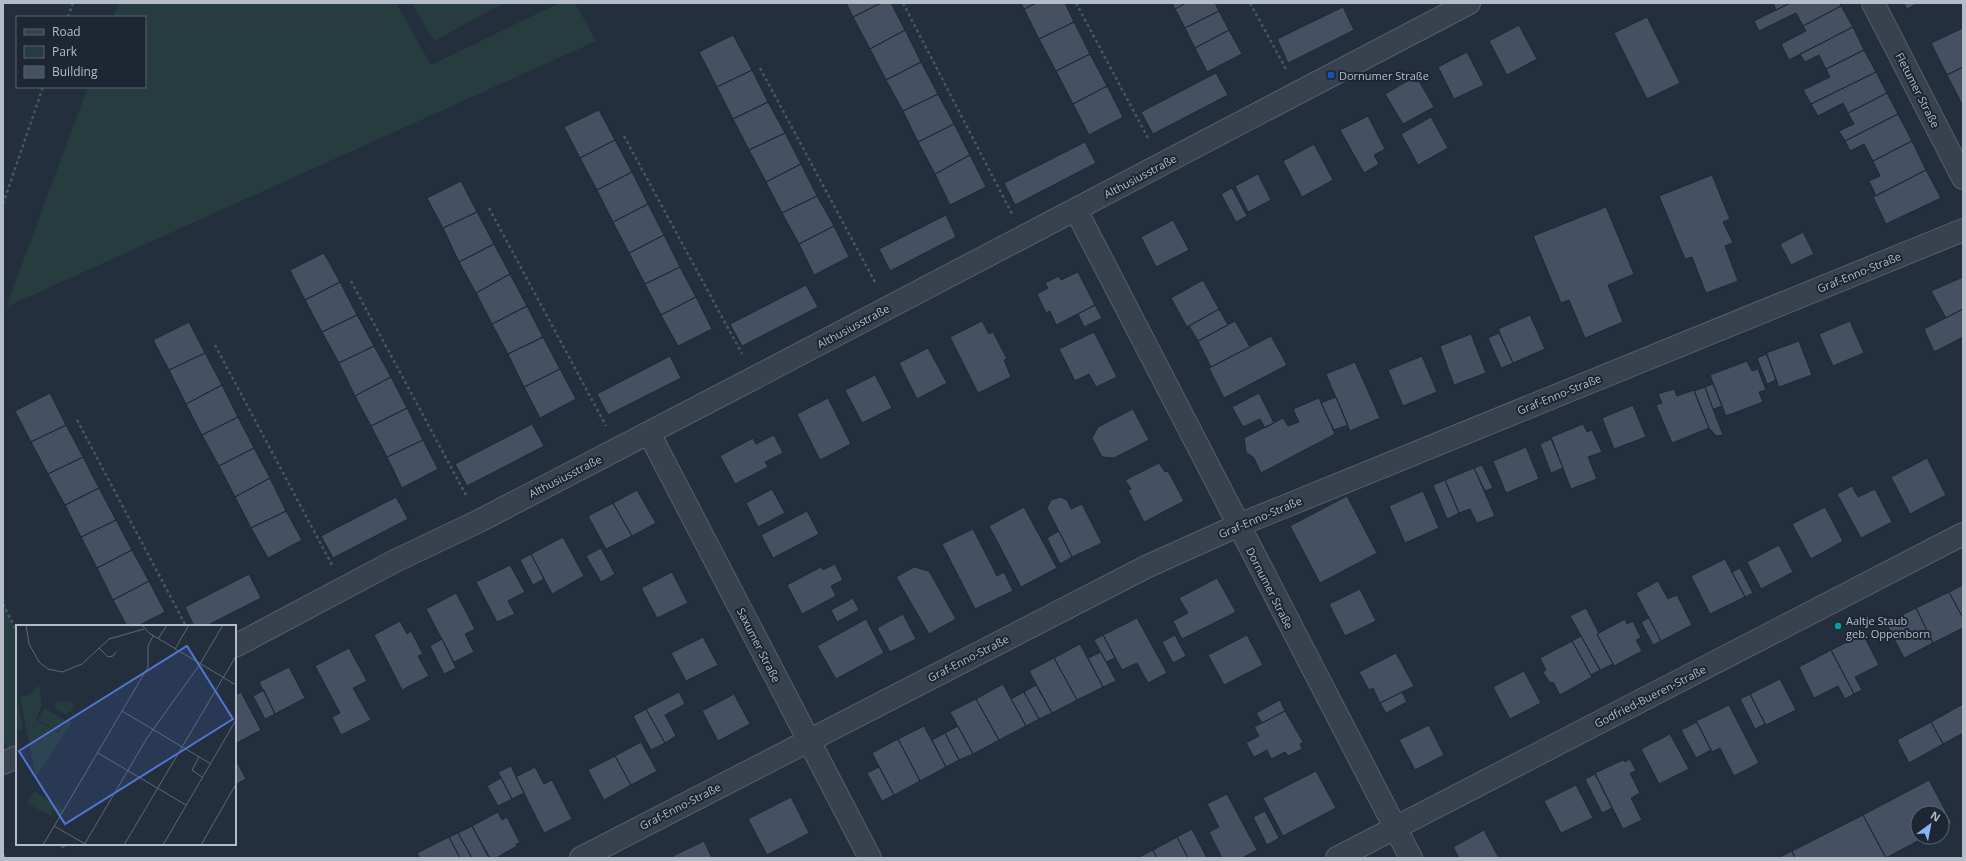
<svg xmlns="http://www.w3.org/2000/svg" width="1966" height="861" font-family="'Open Sans',sans-serif">
<style>
.green{fill:#263c3f}
.building{fill:#455162;stroke:#1f2835}
.lines{fill:none;stroke-linecap:round;stroke-linejoin:round}
.street-casing{stroke:#565f6c;stroke-width:24}
.path{stroke:#44595c;stroke-width:2.5;stroke-dasharray:3 3;stroke-linecap:butt}
.street{stroke:#38414e;stroke-width:22}
.transit-dot{fill:#1a4fb4;stroke:#1d2633;stroke-width:1.5}
.culture-dot{fill:#0f9aa8;stroke:#1d2633;stroke-width:1.5}
.labels{text-anchor:middle;dominant-baseline:central;stroke-width:4;stroke-linejoin:round;paint-order:stroke}
.poi-label{font-size:11px;fill:#b4bcc9;stroke:#1d2633;text-anchor:start}
.street-label{font-size:11px;fill:#b4bcc9;stroke:#1d2633}
.inset-road{fill:none;stroke:#5e6776;stroke-width:1}
.view{fill:#5274d3;fill-opacity:0.15;stroke:#5274d3;stroke-width:2}
.inset-edge{fill:none;stroke:#b4bcc9;stroke-width:2}
</style>
<rect width="100%" height="100%" fill="#242f3e"/>
<path class="green" d="M119 3H396L431 65 559 3H575L596 41 6 307 88 87H145V17H113Z
M412 3H504L434 41Z
M3 604 17 632V757L13 758 3 739Z"/>
<path class="building" d="M846 3H881L853 17Z
M881 3H891L905 30 870 49 853 17Z
M1021 3H1036L1024 9Z
M1036 3H1065L1074 22 1039 39 1024 9Z
M1172 3H1186L1175 9Z
M1186 3H1215L1219 11 1185 28 1175 9Z
M1773 3H1790L1776 10Z
M1790 3H1840L1841 6 1803 26 1796 13 1759 31 1754 21Z
M1904 3H1918L1907 9Z
M1841 6 1853 27 1789 60 1781 44 1806 31 1803 26Z
M1343 7 1354 30 1288 63 1277 39Z
M1219 11 1229 30 1195 48 1185 28Z
M1647 17 1680 83 1647 99 1614 33Z
M1074 22 1090 54 1056 71 1039 39Z
M1519 25 1537 59 1507 75 1489 41Z
M1853 27 1864 50 1826 69 1819 55 1805 62 1800 54Z
M1963 28V67L1947 75 1931 43Z
M905 30 921 62 886 80 870 49Z
M1229 30 1242 54 1207 72 1195 48Z
M733 35 752 70 717 87 699 52Z
M1864 50 1876 72 1811 104 1803 90 1830 77 1826 69Z
M1467 52 1484 85 1454 99 1438 67Z
M1090 54 1107 86 1073 104 1056 71Z
M921 62 938 94 903 111 886 80Z
M1963 67V106L1947 75Z
M752 70 768 102 733 119 717 87Z
M1876 72 1887 93 1848 113 1843 103 1818 116 1811 104Z
M1216 73 1228 95 1153 134 1141 112Z
M1416 76 1434 107 1403 124 1385 94Z
M1107 86 1123 117 1089 135 1073 104Z
M1887 93 1898 114 1845 141 1839 131 1854 124 1848 113Z
M938 94 954 124 918 142 903 111Z
M768 102 785 133 749 150 733 119Z
M599 110 615 140 580 158 564 127Z
M1898 114 1912 141 1873 161 1864 144 1850 151 1845 141Z
M1368 116 1385 149 1374 155 1379 164 1364 173 1340 130Z
M1431 117 1448 148 1418 165 1401 134Z
M954 124 970 155 935 174 918 142Z
M785 133 801 164 766 182 749 150Z
M615 140 632 172 597 190 580 158Z
M1912 141 1926 170 1876 196 1869 181 1880 176 1873 161Z
M1085 142 1096 163 1015 205 1004 183Z
M1314 144 1333 180 1302 197 1283 161Z
M970 155 986 187 950 205 935 174Z
M801 164 817 196 782 213 766 182Z
M1926 170 1941 198 1886 224 1873 197Z
M632 172 648 204 613 222 597 190Z
M1258 174 1271 200 1248 212 1235 186Z
M1712 175 1730 219 1723 222 1733 243 1725 246 1738 281 1706 293 1692 257 1685 259 1659 196Z
M461 181 477 212 443 228 427 198Z
M1232 188 1247 216 1236 222 1221 194Z
M817 196 834 226 799 244 782 213Z
M648 204 664 235 629 253 613 222Z
M1606 207 1634 274 1608 285 1623 322 1585 338 1569 300 1561 303 1533 236Z
M477 212 494 244 459 262 443 228Z
M946 215 956 237 890 271 879 249Z
M1173 220 1189 250 1156 267 1141 237Z
M834 226 849 257 814 275 799 244Z
M1803 232 1814 254 1791 265 1780 244Z
M664 235 680 267 645 284 629 253Z
M494 244 510 274 476 293 459 262Z
M324 253 340 282 305 300 290 270Z
M680 267 696 297 661 315 645 284Z
M1078 272 1095 305 1056 325 1050 311 1046 313 1037 294 1048 288 1045 283 1059 276 1061 280Z
M510 274 527 306 492 324 476 293Z
M1963 277V309L1946 318 1931 291Z
M1203 280 1219 309 1187 327 1171 298Z
M340 282 357 315 322 332 305 300Z
M806 285 818 307 742 346 730 324Z
M696 297 712 329 678 346 661 315Z
M1095 305 1102 318 1084 327 1078 314Z
M527 306 543 337 508 354 492 324Z
M1219 309 1228 325 1198 341 1189 326Z
M1963 309V337L1934 352 1924 329Z
M357 315 374 346 339 363 322 332Z
M1530 315 1545 349 1513 363 1498 329Z
M982 321 989 334 993 332 1007 359 1004 360 1011 377 978 393 950 337Z
M1235 321 1250 347 1211 367 1198 341Z
M1850 321 1864 353 1833 366 1819 334Z
M189 322 205 353 169 370 153 340Z
M1094 332 1117 377 1096 387 1089 374 1075 381 1059 349Z
M1499 333 1513 363 1501 368 1488 338Z
M1471 334 1486 373 1454 385 1440 346Z
M1271 336 1287 365 1224 398 1209 368Z
M543 337 560 369 524 387 508 354Z
M1799 341 1812 375 1779 387 1766 353Z
M374 346 391 377 355 396 339 363Z
M928 348 947 383 917 399 899 363Z
M205 353 222 385 186 404 169 370Z
M1767 354 1776 380 1767 384 1757 358Z
M670 356 681 378 608 415 597 394Z
M1422 356 1437 392 1403 406 1388 370Z
M1747 361 1752 371 1758 369 1766 390 1759 392 1763 402 1726 416 1710 375Z
M1355 362 1380 418 1350 431 1326 374Z
M560 369 576 399 540 418 524 387Z
M875 375 892 408 862 423 845 390Z
M391 377 407 408 371 426 355 396Z
M1713 384 1722 406 1713 409 1705 387Z
M222 385 238 417 202 435 186 404Z
M1705 387 1713 409 1723 435 1716 436 1709 428 1694 391Z
M1674 389 1677 396 1694 390 1709 428 1672 443 1656 405 1662 403 1658 394Z
M50 393 66 425 31 442 15 411Z
M1259 393 1274 423 1265 428 1260 419 1243 427 1232 407Z
M1336 397 1348 425 1334 430 1321 403Z
M828 398 851 444 820 460 797 414Z
M1319 398 1335 434 1261 473 1254 458 1246 452 1244 438 1283 418 1288 426 1299 422 1293 409Z
M1633 405 1646 437 1614 449 1602 418Z
M407 408 423 440 387 457 371 426Z
M1133 409 1149 440 1114 458 1102 457 1092 438 1098 427Z
M238 417 254 448 219 466 202 435Z
M532 424 544 446 467 486 455 464Z
M1583 424 1587 432 1592 430 1602 452 1588 457 1597 479 1571 489 1551 437Z
M66 425 83 457 48 474 31 442Z
M774 435 783 453 765 462 768 467 735 484 720 456 753 438 756 444Z
M1551 439 1563 468 1551 473 1540 444Z
M423 440 438 469 402 488 387 457Z
M1526 447 1539 479 1506 493 1493 461Z
M254 448 270 478 235 497 219 466Z
M83 457 99 488 65 505 48 474Z
M1927 458 1946 495 1910 514 1891 477Z
M1159 463 1165 472 1168 471 1184 501 1144 522 1128 490 1131 489 1125 480Z
M1482 465 1493 488 1485 491 1474 468Z
M1474 468 1495 516 1477 523 1470 509 1459 513 1445 480Z
M270 478 286 511 251 528 235 497Z
M1445 480 1459 513 1447 519 1433 485Z
M1852 486 1858 497 1875 489 1892 522 1861 538 1837 494Z
M99 488 116 520 81 537 65 505Z
M772 489 785 513 758 527 746 503Z
M637 490 656 523 632 536 613 503Z
M1423 491 1439 528 1405 543 1389 506Z
M1347 496 1377 553 1320 583 1290 526Z
M396 497 408 519 333 558 321 536Z
M1060 497 1067 500 1071 509 1082 504 1102 543 1072 557 1047 508 1051 500Z
M613 503 632 536 606 549 588 516Z
M1024 507 1057 568 1021 587 989 526Z
M1825 507 1843 541 1811 559 1792 524Z
M286 511 302 540 268 558 251 528Z
M807 511 819 534 773 558 761 535Z
M116 520 132 550 97 568 81 537Z
M973 529 997 576 1004 572 1013 591 975 609 942 544Z
M1059 531 1072 557 1060 564 1047 538Z
M563 537 584 576 552 594 531 554Z
M1779 545 1793 572 1761 589 1747 562Z
M601 548 615 574 601 582 586 556Z
M132 550 149 581 113 600 97 568Z
M531 554 544 579 533 585 520 560Z
M1725 559 1745 597 1710 614 1691 576Z
M835 564 843 580 831 586 836 596 802 614 787 585 821 567 823 570Z
M510 565 525 592 508 601 515 614 497 622 476 582Z
M914 567 929 571 956 619 929 634 896 577Z
M1740 568 1753 593 1745 597 1732 572Z
M672 572 688 603 657 618 641 588Z
M249 574 261 598 206 626H194L185 607Z
M1217 578 1236 612 1182 639 1173 621 1188 613 1179 598Z
M149 581 165 612 138 626H127L113 600Z
M1658 581 1668 599 1677 595 1692 625 1661 641 1636 593Z
M1963 585V618L1949 592Z
M1360 589 1376 621 1345 636 1329 604Z
M1949 592 1963 618V628L1933 643 1916 608Z
M456 593 475 629 465 634 474 652 454 662 426 609Z
M853 598 859 610 837 622 831 610Z
M1586 608 1599 633 1597 634 1613 664 1600 670 1570 616Z
M1916 608 1933 643 1904 658 1886 623Z
M903 614 916 639 890 652 877 628Z
M1137 618 1167 673 1148 683 1137 663 1122 670 1103 635Z
M1649 618 1661 641 1653 645 1641 622Z
M866 619 884 653 836 679 817 646Z
M1625 619 1627 624 1633 621 1641 638 1636 640 1642 651 1614 666 1597 634Z
M400 621 407 634 411 631 423 654 418 656 429 676 402 690 374 635Z
M1863 634 1879 665 1855 677 1862 690 1854 694 1831 650Z
M1103 635 1115 658 1106 662 1094 640Z
M1175 635 1186 656 1173 663 1162 642Z
M1247 635 1263 665 1224 685 1208 655Z
M1581 636 1600 670 1591 675 1572 641Z
M703 637 718 665 686 681 671 653Z
M442 639 456 668 444 674 430 646Z
M1572 641 1592 677 1560 695 1553 682 1550 683 1543 672 1546 670 1540 658Z
M1080 644 1103 687 1077 700 1054 658Z
M349 648 367 681 353 688 371 720 341 735 332 717 340 713 315 666Z
M1831 650 1854 694 1845 699 1838 686 1814 698 1799 667Z
M1101 652 1116 681 1103 687 1088 658Z
M1396 653 1414 686 1380 703 1373 688 1369 690 1359 672Z
M1054 658 1077 700 1052 713 1029 671Z
M289 667 305 698 275 714 259 682Z
M1524 671 1541 703 1510 719 1493 687Z
M1780 679 1796 710 1766 725 1750 694Z
M1003 684 1026 726 999 740 976 699Z
M1036 685 1052 713 1039 719 1024 692Z
M264 690 275 714 265 719 253 696Z
M241 692 261 730 235 744V695Z
M679 692 685 704 665 715 676 736 665 743 646 709Z
M1024 692 1039 719 1026 726 1011 699Z
M1402 692 1407 702 1386 713 1380 703Z
M734 694 750 724 718 741 702 711Z
M1750 694 1765 724 1755 729 1740 699Z
M976 699 999 740 973 754 950 712Z
M1280 700 1285 711 1262 723 1256 713Z
M1963 704V733L1943 744 1931 722Z
M1729 705 1759 763 1734 776 1720 748 1712 752 1696 721Z
M646 709 665 743 651 750 633 716Z
M1285 711 1303 742 1300 744 1302 749 1288 756 1285 752 1271 759 1267 750 1254 757 1246 743 1259 736 1254 727Z
M1697 722 1711 750 1696 758 1681 730Z
M1931 722 1943 744 1909 763 1897 740Z
M1429 725 1444 755 1415 770 1399 740Z
M924 726 946 767 920 781 898 739Z
M958 726 973 754 959 760 945 733Z
M945 733 959 760 946 767 932 740Z
M1670 734 1689 769 1659 784 1641 749Z
M898 739 920 781 894 795 872 753Z
M641 742 657 771 631 785 615 756Z
M615 756 631 785 604 800 588 770Z
M235 758 246 779 235 785Z
M1630 759 1636 771 1630 773 1640 793 1631 798 1642 820 1623 829 1595 773 1623 760 1625 762Z
M511 766 524 793 512 799 498 772Z
M535 767 544 784 552 780 572 819 544 833 516 777Z
M879 767 894 795 882 801 867 773Z
M1316 771 1336 808 1283 836 1263 798Z
M1595 774 1612 808 1602 813 1585 779Z
M501 778 512 799 498 806 487 786Z
M1929 780 1952 823 1942 828V813H1918V837H1925L1886 858 1863 815Z
M1576 785 1593 818 1561 833 1544 801Z
M1227 794 1257 850 1242 858H1222L1209 832 1219 827 1207 804Z
M791 797 809 833 767 855 748 819Z
M1265 811 1279 838 1267 845 1253 817Z
M498 812 502 820 507 817 520 843 516 844 517 846 496 858H490L472 826Z
M1863 815 1886 858H1795L1792 851Z
M472 826 489 858H472L458 833Z
M1192 829 1207 858H1188L1177 837Z
M1484 830 1499 858H1459L1453 847Z
M458 833 472 858H460L449 837Z
M449 837 460 858H420L417 853Z
M1177 837 1188 858H1157L1153 850Z
M704 841 712 858H674L673 856Z
M59 844H72L62 849Z
M3 850 7 858H3Z
M1153 850 1157 858H1137Z
M1792 851 1795 858H1778Z"/>
<g class="lines">
<g class="street-casing">
<path id="street" d="M1873 3 1963 178
M1076 210 1411 858
M649 433 870 858
M235 646 395 561 479 521 754 378 1469 3
M3 763 17 757
M581 858 1146 567 1239 525 1963 230
M1337 858 1963 534"/>
</g>
<path class="path" d="M903 3 1012 214
M1076 3 1149 140
M1250 3 1286 69
M68 17 73 3
M760 68 876 284
M624 136 742 354
M3 204 43 87
M489 208 606 426
M351 281 467 497
M215 345 332 565
M77 420 186 626
M3 604 17 632"/>
<use href="#street" class="street"/>
</g>
<rect class="transit-dot" x="1327" y="71" width="8" height="8" rx="2"/>
<circle class="culture-dot" cx="1838" cy="626" r="4"/>
<g class="labels">
<g class="poi-label">
<text x="1339" y="75">Dornumer Straße</text>
<text x="1846" y="620">Aaltje Staub<tspan x="1846" dy="13">geb. Oppenborn</tspan></text>
</g>
<g class="street-label">
<text transform="translate(1918 90) rotate(63)">Fletumer Straße</text>
<text transform="translate(1140 176) rotate(-28)">Althusiusstraße</text>
<text transform="translate(1859 272) rotate(-22)">Graf-Enno-Straße</text>
<text transform="translate(853 326) rotate(-28)">Althusiusstraße</text>
<text transform="translate(1559 394) rotate(-22)">Graf-Enno-Straße</text>
<text transform="translate(565 476) rotate(-27)">Althusiusstraße</text>
<text transform="translate(1260 517) rotate(-23)">Graf-Enno-Straße</text>
<text transform="translate(1270 588) rotate(63)">Dornumer Straße</text>
<text transform="translate(759 645) rotate(63)">Saxumer Straße</text>
<text transform="translate(968 658) rotate(-27)">Graf-Enno-Straße</text>
<text transform="translate(1650 696) rotate(-27)">Godfried-Bueren-Straße</text>
<text transform="translate(680 806) rotate(-27)">Graf-Enno-Straße</text>
</g>
</g>
<g transform="translate(16 625)">
<rect width="220" height="220" fill="#242f3e"/>
<path d="M23 60 26 81 20 95 43 108 52 95 56 97 20 152 4 72 14 70ZM0 67 7 104 0 106ZM42 76 54 77 58 80 56 85 50 89 42 85 38 80ZM28 83 49 95 42 106 22 95ZM18 166 48 185 45 190 37 185 34 191 11 178Z" fill="#263c3f"/>
<path class="inset-road" d="M10 0 13 19 23 37 32 44 46 47 66 39 93 14 128 4M126 0 133 8 220 60M142 14 151 0M83 23 92 32 97 31 100 27M159 24 173 0M106 86 195 139M82 128 170 180M183 132 176 145 186 152M38 201 71 220M27 220 132 42V21L137 11M68 220 131 113 184 39 207 0M108 220 220 31M147 220 220 95M185 220 220 159"/>
<path class="view" d="M171 21 217 94 49 199 3 126Z"/>
<rect width="220" height="220" class="inset-edge"/>
</g>
<rect width="1966" height="861" fill="none" stroke="#b4bcc9" stroke-width="8"/>
<rect x="16" y="16" width="130" height="72" fill="#1d2633" stroke="#59626f"/>
<rect x="24" y="29" width="20" height="6" fill="#38414e" stroke="#59626f"/>
<text x="52" y="36" font-size="12" fill="#b4bcc9">Road</text>
<rect x="24" y="46" width="20" height="12" fill="#263c3f" stroke="#59626f"/>
<text x="52" y="56" font-size="12" fill="#b4bcc9">Park</text>
<rect x="24" y="66" width="20" height="12" fill="#455162" stroke="#59626f"/>
<text x="52" y="76" font-size="12" fill="#b4bcc9">Building</text>
<g transform="translate(1930 825) rotate(32)"><circle r="19" fill="#1d2633" stroke="#59626f"/>
<path d="M0-3L7 15L0 10L-7 15Z" fill="#8ab4f8"/>
<text y="-6" font-size="11" font-weight="bold" text-anchor="middle" fill="#b4bcc9">N</text>
</g>
</svg>
